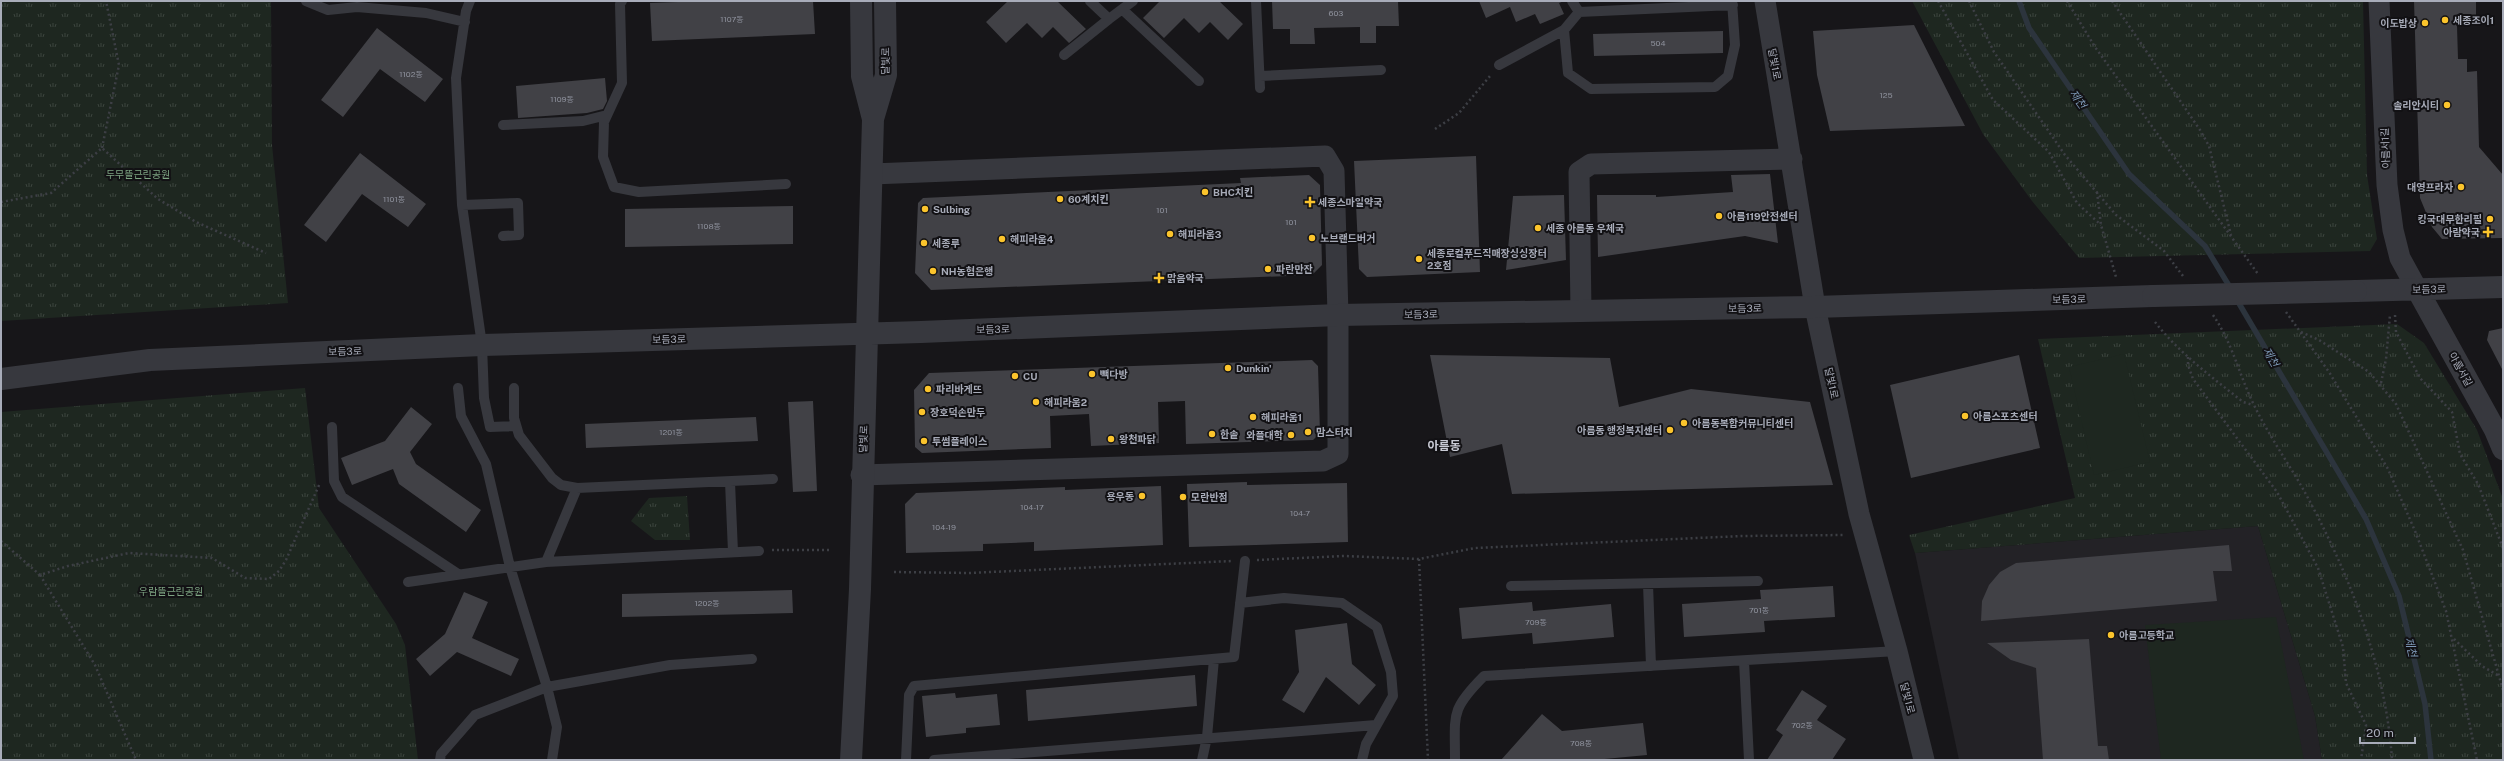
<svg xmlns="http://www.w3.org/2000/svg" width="2504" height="761" font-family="'Public Sans','Noto Sans KR',sans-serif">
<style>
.built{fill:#232226}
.park{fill:url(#park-tufts)}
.garden{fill:#1e2720}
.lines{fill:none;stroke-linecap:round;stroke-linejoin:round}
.stream{stroke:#2c343d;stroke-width:5.5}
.building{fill:#414146}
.path{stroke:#3d3f45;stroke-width:2.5;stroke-dasharray:2 3;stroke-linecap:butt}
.service{stroke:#37383e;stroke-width:10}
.minor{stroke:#37383e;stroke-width:21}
.tertiary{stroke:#37383e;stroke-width:22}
.tertiary-bridge{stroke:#37383e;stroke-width:22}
.poi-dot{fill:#fbc42c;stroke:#121114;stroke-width:1.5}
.labels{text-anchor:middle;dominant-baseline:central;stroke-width:4;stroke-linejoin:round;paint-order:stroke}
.number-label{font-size:8px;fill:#8e919c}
.poi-label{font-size:10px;font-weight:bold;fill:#a8acb9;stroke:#121114;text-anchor:start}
.street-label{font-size:10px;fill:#a8acb9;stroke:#121114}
.park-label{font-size:10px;fill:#7ea583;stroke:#121114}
.water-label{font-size:11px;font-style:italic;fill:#7d98b6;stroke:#121114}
.quarter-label{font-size:12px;font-weight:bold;fill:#c9cbd5;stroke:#121114}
</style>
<defs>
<pattern id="park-tufts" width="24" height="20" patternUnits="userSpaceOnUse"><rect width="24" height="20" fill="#1e2720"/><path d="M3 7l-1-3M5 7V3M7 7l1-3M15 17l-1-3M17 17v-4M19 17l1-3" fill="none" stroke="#3c443e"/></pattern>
</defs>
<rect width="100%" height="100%" fill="#171619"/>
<path class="built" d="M2258 526 2315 716 2322 760H1959L1915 553Z"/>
<path class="park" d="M1 1H271L272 145 288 303 1 321Z
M1912 1H2363L2367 175 2377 239 2370 251 2079 258 2032 201 1983 134Z
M2397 324 2424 343 2477 430 2503 499V760H2322L2315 716 2258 526 1915 553 1909 535 2075 498 2038 339Z
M305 388 319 508 396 624 405 645 418 760H1V412Z
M687 496 690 540H655L631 521 649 498Z"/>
<path class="garden" d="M2124 354 2150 462 2094 475 2069 367Z
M2276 617 2304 760H2161L2145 625Z"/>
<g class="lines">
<path class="stream" d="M2019 1 2029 28 2129 174 2205 246 2231 289
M2237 300 2366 519 2399 596 2425 704 2431 760"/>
</g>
<path class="building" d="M705 1H813L815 34 652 41 650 3Z
M1008 1H1057L1086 29 1069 43 1053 27 1042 38 1027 23 1006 43 986 22Z
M1160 1H1219L1243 24 1228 40 1210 22 1199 33 1184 18 1164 38 1143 18Z
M1272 1H1398L1399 26H1376V43H1360V27L1314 28 1315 44H1290V29H1273Z
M1479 1H1564L1559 3 1564 14 1540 24 1535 14 1516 22 1510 7 1486 18Z
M2414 1H2476V25L2457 26 2458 59H2467V72L2477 71 2479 147 2503 175V238L2442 239 2432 227 2420 198Z
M1914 25 1965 126 1830 131 1817 75 1813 31Z
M377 28 443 79 425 102 380 69 343 117 321 100Z
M1723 31V53L1594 56 1593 34Z
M605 78 607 101 603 109 587 113 518 118 516 86Z
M360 153 426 204 408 227 362 194 326 242 304 225Z
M1476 156 1480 272 1367 277 1359 269 1354 161Z
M1770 174 1778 243 1745 236 1598 257 1597 195H1656V197L1733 192 1731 175Z
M1309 175 1320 185 1322 265 1312 275 931 290 915 273 918 203 923 198 1241 183 1240 178Z
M1564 195 1566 260 1506 270 1513 196Z
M793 206V244L625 247V209Z
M2503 328V371L2487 340 2489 331Z
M1430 355 1610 358 1619 407 1691 389 1810 402 1833 485 1512 494 1502 444 1450 457Z
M2019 355 2040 448 1911 478 1890 385Z
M1312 360 1318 366 1320 433 1313 440 1186 444 1185 401 1158 402 1159 443 1091 446 1089 414 1050 416 1051 448 922 453 915 447 914 390 929 373Z
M813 401 817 491 793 492 788 402Z
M411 407 432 424 410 452 416 464 481 510 466 532 399 484 393 469 352 485 341 458 385 441Z
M756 417 758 441 586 448 585 424Z
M1247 482V485L1347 483 1348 542 1189 547 1187 484Z
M1161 486 1163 545 1034 551V542L983 544V551L906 553 905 504 916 493 1065 487V490Z
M2229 545 2232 571H2213L2217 601 1981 621 1982 601 1989 585 2000 572 2016 563Z
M1833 586 1835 617 1764 621 1765 632 1684 637 1682 604 1761 599 1760 590Z
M792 590 793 613 622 617V594Z
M464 592 488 602 472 638 519 659 511 676 457 652 430 676 416 659 445 634Z
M1532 602 1533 611 1611 604 1614 637 1533 644 1532 633 1462 639 1459 608Z
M1347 623 1352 664 1376 685 1359 705 1326 677 1304 713 1282 700 1299 672 1295 630Z
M2089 639 2098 746H2107L2109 760H2043L2036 668 2011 660 1987 643Z
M1195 675 1197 706 1028 721 1026 690Z
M1802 690 1827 706 1817 720 1846 739 1832 760H1767L1783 735 1776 730Z
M955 693 956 698 997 694 1000 725 966 728V733L926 737 922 696Z
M1542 714 1562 731 1643 723 1647 755 1594 760H1501Z"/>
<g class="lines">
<path class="path" d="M1938 1 1993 100 2049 152 2077 203 2101 225
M1969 1 1994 52 2065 155 2116 215 2164 251 2183 276
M2067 1 2095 47 2258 274
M2112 1 2200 130 2209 146 2231 235
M1435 129 1459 113 1490 76
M102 148 119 65 106 1
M2097 192 2101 225 2116 277
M1 202 51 193 102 148 158 199 196 222 266 253
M2286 312 2329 372 2388 469 2415 531 2446 611 2477 760
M2213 315C2233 344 2239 375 2254 405 2268 434 2287 461 2303 489 2348 570 2386 666 2392 760
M2395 315 2396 332 2420 378 2452 412 2460 454 2478 484 2503 548
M2155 322C2180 354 2212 377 2243 402L2253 405
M2301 332 2319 340 2369 372 2396 404 2463 550 2503 690
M2188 357V365L2193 379 2277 492 2318 568 2343 647 2346 683 2366 725 2361 760
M2381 383 2386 359 2390 315
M1 541 40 575 68 566 129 553 212 558 245 578 269 579 279 571 286 560 320 483
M772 550H831
M1419 559 1428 760
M1257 560 1344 556 1419 559 1475 548 1742 536 1845 535
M894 572 969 573 1232 561
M40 575 95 665 136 760
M2454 639 2482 666 2499 676"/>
<path class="service" d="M306 1 328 10 357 7 426 13 465 22
M470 1 466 11 456 78 462 205 482 345 484 398 490 427 516 426
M622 1 620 4 622 83 604 122 603 157 614 187 639 192 786 184
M1090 1 1109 19 1133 1
M1256 1 1260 88
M1123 10 1199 81
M1579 12 1733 5
M1564 30 1568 73 1591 89 1715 87 1728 76 1735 45 1732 1
M1064 55 1109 19
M1499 65 1564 30 1579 12 1572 1
M1260 76 1381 70
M503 125 583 121 607 115
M462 205 518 203 519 235 503 236
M458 388 461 416 486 464 510 567 547 687 557 727 552 760
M514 388V418L519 435 552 478 561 485 577 488 773 479
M332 427 334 481 342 497 458 574
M730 482 733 552
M546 562 577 488
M408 582 546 562 759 551
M1648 584 1651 666
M1511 586 1758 581
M1240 603 1284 598 1342 603 1377 627 1391 672 1393 696 1366 744 1362 760
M1744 661 1749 760
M440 760 441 754 475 715 547 687 670 665 752 659
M906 760 909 695 914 686 1234 657 1245 561
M934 760 1376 725
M1202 760 1207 737 1214 659
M1455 760C1455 714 1450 710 1484 676L1897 651"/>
<path class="minor" d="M1765 1 1815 307 1859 514 1897 651 1924 760
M2379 1 2387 185 2393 230 2400 258 2417 289
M1581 311 1579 172 1591 164 1792 159
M861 475 1323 461 1338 454V315L1334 171 1325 156 872 174"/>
<path class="tertiary" d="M861 1 862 76 873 119
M2417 289 2495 430 2503 449
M2356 291 2503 287
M1 379 150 360 482 345 921 332 1338 315 1815 307 2153 296
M851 760 860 589 873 119 886 75 885 1"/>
<path class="tertiary-bridge" d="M2153 296 2356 291"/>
</g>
<g class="poi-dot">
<circle cx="2445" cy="20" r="4"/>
<circle cx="2425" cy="23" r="4"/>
<circle cx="2447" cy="105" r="4"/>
<circle cx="2461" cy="187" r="4"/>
<circle cx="1205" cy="192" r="4"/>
<circle cx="1060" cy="199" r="4"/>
<path d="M1308 196h4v4h4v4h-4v4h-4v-4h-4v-4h4z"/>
<circle cx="925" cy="209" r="4"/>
<circle cx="1719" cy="216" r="4"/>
<circle cx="2490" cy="219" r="4"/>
<circle cx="1538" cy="228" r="4"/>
<path d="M2486 226h4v4h4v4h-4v4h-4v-4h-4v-4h4z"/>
<circle cx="1170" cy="234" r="4"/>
<circle cx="1312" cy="238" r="4"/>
<circle cx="1002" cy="239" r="4"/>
<circle cx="924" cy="243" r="4"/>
<circle cx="1419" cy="259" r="4"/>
<circle cx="1268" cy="269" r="4"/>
<circle cx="933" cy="271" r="4"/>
<path d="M1157 272h4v4h4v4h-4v4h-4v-4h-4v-4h4z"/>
<circle cx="1228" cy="368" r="4"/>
<circle cx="1092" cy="374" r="4"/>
<circle cx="1015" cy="376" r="4"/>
<circle cx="928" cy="389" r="4"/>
<circle cx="1036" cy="402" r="4"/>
<circle cx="922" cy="412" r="4"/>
<circle cx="1965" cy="416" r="4"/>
<circle cx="1253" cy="417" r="4"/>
<circle cx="1684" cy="423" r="4"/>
<circle cx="1670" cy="430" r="4"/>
<circle cx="1308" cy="432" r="4"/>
<circle cx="1212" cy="434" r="4"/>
<circle cx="1291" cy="435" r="4"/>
<circle cx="1111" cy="439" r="4"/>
<circle cx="924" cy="441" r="4"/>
<circle cx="1142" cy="496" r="4"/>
<circle cx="1183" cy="497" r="4"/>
<circle cx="2111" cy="635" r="4"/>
</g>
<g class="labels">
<g class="number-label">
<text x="1336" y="13">603</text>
<text x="732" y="19">1107동</text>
<text x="1658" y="43">504</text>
<text x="411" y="74">1102동</text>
<text x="1886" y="95">125</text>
<text x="562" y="99">1109동</text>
<text x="394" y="199">1101동</text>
<text x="1162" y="210">101</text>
<text x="1291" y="222">101</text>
<text x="709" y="226">1108동</text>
<text x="671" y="432">1201동</text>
<text x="1032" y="507">104-17</text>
<text x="1300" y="513">104-7</text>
<text x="944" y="527">104-19</text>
<text x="707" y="603">1202동</text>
<text x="1759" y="610">701동</text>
<text x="1536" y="622">709동</text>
<text x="1802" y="725">702동</text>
<text x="1581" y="743">708동</text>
</g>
<g class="poi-label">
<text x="2453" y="20">세종조이1</text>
<text x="2417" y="23" text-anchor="end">이도밥상</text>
<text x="2439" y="105" text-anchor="end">솔리안시티</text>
<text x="2453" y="187" text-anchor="end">대영프라자</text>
<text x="1213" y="192">BHC치킨</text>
<text x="1068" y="199">60계치킨</text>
<text x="1318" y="202">세종스마일약국</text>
<text x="933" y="209">Sulbing</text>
<text x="1727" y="216">아름119안전센터</text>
<text x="2482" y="219" text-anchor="end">킹국대무한리필</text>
<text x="1546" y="228">세종 아름동 우체국</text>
<text x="2480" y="232" text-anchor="end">아람약국</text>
<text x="1178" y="234">해피라움3</text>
<text x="1320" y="238">노브랜드버거</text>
<text x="1010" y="239">해피라움4</text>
<text x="932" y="243">세종루</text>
<text x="1427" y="253">세종로컬푸드직매장싱싱장터<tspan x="1427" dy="12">2호점</tspan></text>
<text x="1276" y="269">파란만잔</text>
<text x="941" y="271">NH농협은행</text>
<text x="1167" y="278">맑음약국</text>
<text x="1236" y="368">Dunkin'</text>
<text x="1100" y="374">빽다방</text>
<text x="1023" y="376">CU</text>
<text x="936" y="389">파리바게뜨</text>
<text x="1044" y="402">해피라움2</text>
<text x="930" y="412">장호덕손만두</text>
<text x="1973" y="416">아름스포츠센터</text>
<text x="1261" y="417">해피라움1</text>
<text x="1692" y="423">아름동복합커뮤니티센터</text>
<text x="1662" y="430" text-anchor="end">아름동 행정복지센터</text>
<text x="1316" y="432">맘스터치</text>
<text x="1220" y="434">한솥</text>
<text x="1283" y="435" text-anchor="end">와플대학</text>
<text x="1119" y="439">왕천파닭</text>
<text x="932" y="441">투썸플레이스</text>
<text x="1134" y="496" text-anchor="end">용우동</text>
<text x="1191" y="497">모란반점</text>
<text x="2119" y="635">아름고등학교</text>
</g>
<g class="street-label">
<text transform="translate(885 61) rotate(-89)">달빛로</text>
<text transform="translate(1775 64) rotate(80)">달빛1로</text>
<text transform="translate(2385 148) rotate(-92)">아름서1길</text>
<text transform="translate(2429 289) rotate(-2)">보듬3로</text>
<text transform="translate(2069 299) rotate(-2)">보듬3로</text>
<text transform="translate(1745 308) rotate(-1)">보듬3로</text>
<text transform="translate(1421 314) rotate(-1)">보듬3로</text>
<text transform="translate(993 329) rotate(-2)">보듬3로</text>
<text transform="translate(669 339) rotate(-2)">보듬3로</text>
<text transform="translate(345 351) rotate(-2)">보듬3로</text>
<text transform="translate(2461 369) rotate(61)">아름서길</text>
<text transform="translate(1832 383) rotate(78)">달빛1로</text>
<text transform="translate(863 439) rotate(-88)">달빛로</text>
<text transform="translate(1908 698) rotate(76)">달빛1로</text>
</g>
<g class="park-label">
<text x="138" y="174">두무뜰근린공원</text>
<text x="171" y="591">우람뜰근린공원</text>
</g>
<g class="water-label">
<text transform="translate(2078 99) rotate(55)">제천</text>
<text transform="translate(2271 357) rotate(60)">제천</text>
<text transform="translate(2411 647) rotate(76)">제천</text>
</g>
<g class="quarter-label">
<text x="1444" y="446">아름동</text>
</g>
</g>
<rect width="2504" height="761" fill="none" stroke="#a8acb9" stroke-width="4"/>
<path d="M2360 737v6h55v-6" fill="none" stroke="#a8acb9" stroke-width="2"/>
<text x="2366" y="737" font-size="12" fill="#a8acb9" stroke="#121114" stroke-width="3" paint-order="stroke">20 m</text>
</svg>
